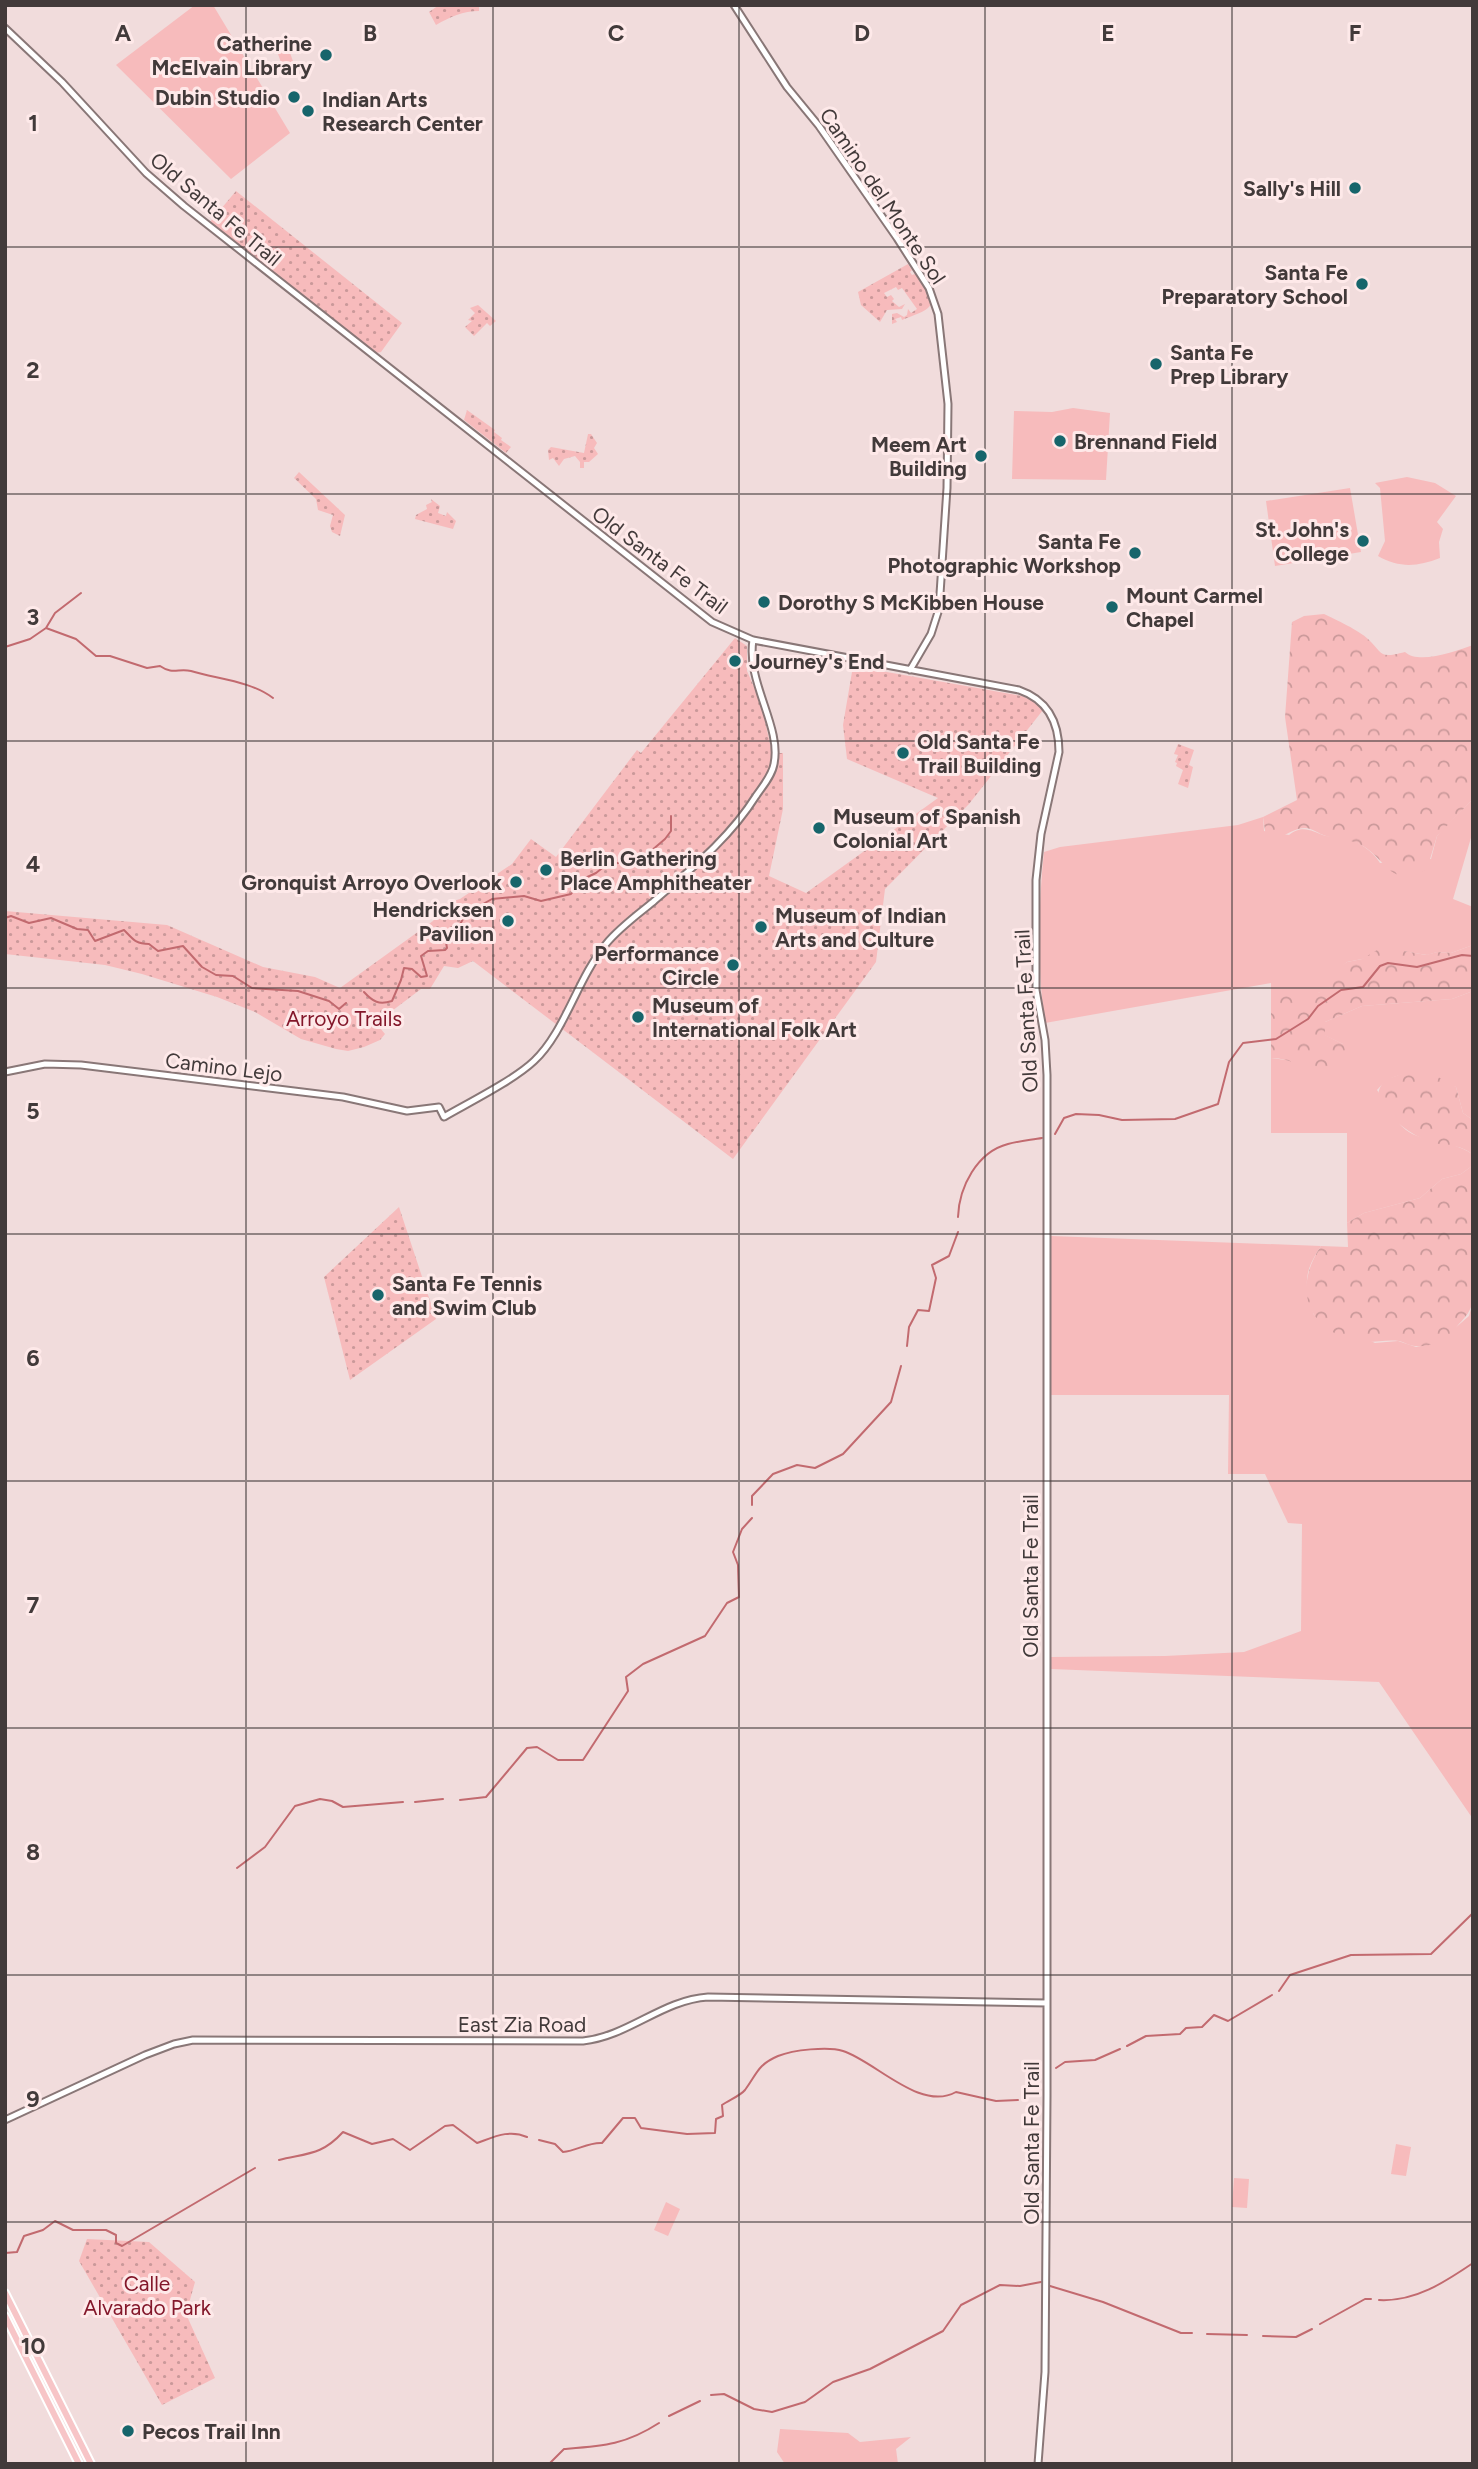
<svg xmlns="http://www.w3.org/2000/svg" width="1478" height="2469" font-family="Figtree,sans-serif">
<style>
.grass{fill:#f7bbbc}
.forest{fill:url(#forest-crowns)}
.park{fill:url(#park-dots)}
.lines{fill:none;stroke-linecap:round;stroke-linejoin:round}
.stream{stroke:#c26a6f;stroke-width:2}
.minor-casing{stroke:#897777;stroke-width:9}
.major-casing{stroke:#fff;stroke-width:10}
.minor{stroke:#fff;stroke-width:5}
.major{stroke:#f7c5c7;stroke-width:6}
.grid{fill:none;stroke:#423a3a;stroke-width:2;stroke-opacity:0.55}
.poi-dot{fill:#17656b;stroke:#fee9e9;stroke-width:2.5}
.labels{text-anchor:middle;dominant-baseline:central;stroke-width:6;stroke-linejoin:round;paint-order:stroke}
.poi-label{font-size:21px;font-weight:bold;fill:#423a3a;stroke:#fee9e9;text-anchor:start}
.street-label{font-size:21px;fill:#423a3a;stroke:#fee9e9}
.park-label{font-size:21px;fill:#83172a;stroke:#fee9e9}
.grid-label{font-size:23px;text-anchor:middle;font-weight:bold;fill:#423a3a;stroke:#fee9e9;stroke-width:6;stroke-linejoin:round;paint-order:stroke}
</style>
<defs>
<pattern id="forest-crowns" width="20" height="18" patternUnits="userSpaceOnUse" patternTransform="scale(1.75)"><rect width="20" height="18" fill="#f7bbbc"/><path d="M2 6a3 3 0 1 1 6 0M12 15a3 3 0 1 1 6 0" fill="none" stroke="#ca999a"/></pattern>
<pattern id="park-dots" width="8" height="8" patternUnits="userSpaceOnUse" patternTransform="scale(1.75)"><rect width="8" height="8" fill="#f7bbbc"/><path d="M2 2h.1M6 6h.1" fill="none" stroke="#ca999a" stroke-width="1.8" stroke-linecap="round"/></pattern>
</defs>
<rect width="100%" height="100%" fill="#f1dcdc"/>
<path class="grass" d="M195 5H213L290 133 231 179 116 65Z
M284 36 294 64 283 68 273 40Z
M1073 408 1110 413 1106 480 1012 479 1014 411 1052 412Z
M1407 477 1435 483 1456 496 1437 522 1443 529 1439 542 1440 558C1417 567 1399 568 1378 556L1385 541 1380 488 1375 483Z
M1350 488 1361 552 1275 566 1266 501Z
M1473 799V831L1453 899 1473 907V945L1451 953 1437 952 1427 955 1402 951 1347 962C1338 968 1339 977 1332 985 1319 1000 1289 993 1271 993V983L1045 1023C1037 968 1038 908 1044 852L1060 847 1238 825 1263 817 1264 831 1289 835C1303 824 1311 831 1326 836 1331 837 1337 837 1343 838 1358 841 1372 850 1380 863L1431 859 1437 836 1442 830Z
M1473 991V1120L1463 1113 1456 1087C1427 1078 1400 1062 1377 1090 1386 1103 1393 1120 1406 1130 1423 1143 1453 1140 1472 1154V1166L1461 1174 1442 1179 1420 1198 1364 1213 1347 1223V1133H1271V1058L1293 1061 1343 1044 1324 1035 1325 1022 1362 1006 1452 999Z
M1051 1236 1321 1246C1303 1273 1304 1285 1314 1315L1375 1343 1398 1341 1416 1347 1426 1345 1454 1329 1469 1316 1473 1302V1819L1379 1682 1051 1669V1657L1165 1656 1244 1652 1301 1631 1302 1524 1288 1523 1265 1474H1228L1229 1395H1051Z
M1396 2144 1411 2147 1406 2176 1391 2174Z
M1234 2178 1249 2179 1247 2208 1232 2207Z
M666 2202 680 2209 668 2236 654 2230Z
M780 2429 848 2433 860 2442 911 2437 896 2449 898 2464H785L777 2452Z"/>
<path class="forest" d="M1324 614C1335 619 1360 631 1368 639 1384 654 1378 659 1405 652 1419 665 1456 651 1473 645V799L1437 836 1427 869C1389 888 1389 862 1363 846 1350 838 1338 840 1326 836 1319 834 1312 828 1305 828 1295 828 1284 836 1274 840L1266 837 1263 817 1297 800 1285 717 1292 622 1304 616Z
M1473 945V991L1452 999 1362 1006 1325 1022V1035L1343 1044 1346 1052 1345 1065C1319 1082 1299 1058 1271 1058V993H1318L1330 987 1341 966 1347 962 1362 959 1377 950 1387 948 1426 955 1437 952 1451 953Z
M1406 1073H1431L1456 1087 1463 1113 1473 1120V1302C1467 1321 1456 1322 1451 1338 1441 1343 1426 1347 1415 1346 1410 1346 1404 1342 1399 1341 1385 1339 1371 1344 1356 1341 1306 1329 1293 1288 1321 1246L1348 1247 1347 1223 1364 1213 1420 1198 1442 1179 1461 1174 1472 1166V1154C1458 1143 1446 1147 1431 1142 1409 1135 1394 1119 1377 1106 1378 1081 1384 1079 1406 1073Z"/>
<path class="park" d="M439 5H479V11C463 11 450 17 436 25L429 12Z
M236 191 402 323 381 352 376 353 210 222Z
M908 264 912 270 910 272 912 275 915 274C936 306 940 306 902 320L901 317 895 319 897 322 892 324V314L897 313 904 317 907 315 908 309 911 313 917 309 902 288 898 290 896 287 884 293 887 297 891 295 894 299 892 301 899 307 905 304 902 309 887 310 880 322 861 305 858 292Z
M478 305 496 321 490 326 487 323 474 336 465 327 472 321 468 320 475 313 470 308Z
M467 410 495 430 494 432 502 438 501 440 511 447 506 453 464 420Z
M588 434H591L597 443 594 448 598 454 589 462H584V468H580V462L575 456 564 459 559 466 553 458 549 460 548 450 551 447 584 453Z
M299 472 345 515 340 536 332 532 330 526 333 515 318 510 316 499 294 478Z
M431 499 440 506 438 513 446 516 447 512 456 521 453 529 415 519 416 515 427 509 426 505 432 502Z
M735 638 747 646V671L761 703 772 753H783V809L769 876 806 893 938 798 847 759 843 725 853 666 1022 696 1033 701 1043 710 969 804 885 889 876 962 733 1159 473 961 458 968 444 966 430 989H421L376 1023 385 1034 380 1040 364 1047 348 1051 336 1049 301 1039 255 1012 217 997 142 974 105 965 5 954V911L167 925 263 967 315 977 340 988 433 921 447 903 460 899 512 864 531 839 556 857 637 750 641 753Z
M1178 744 1194 750 1189 765 1193 767 1188 788 1178 784 1183 770 1176 766 1177 763 1175 762 1178 755 1174 754Z
M399 1207 436 1319 350 1380 324 1277Z
M87 2239 149 2242 195 2282 186 2314 215 2378 162 2405 79 2261Z"/>
<g class="lines">
<path class="stream" d="M46 628 76 639 96 656H110L147 668 160 666C173 675 178 668 191 671 217 679 251 681 273 698
M5 647 30 639 46 628 55 613 81 593
M5 918 11 916 29 923 51 918 77 929 88 930 95 941 124 930C133 939 135 944 149 944L158 951 183 946 202 967 216 975 233 976 252 988 298 991 329 1001 339 1009 346 1003
M364 992C373 1002 379 1005 392 1001L401 980 404 968 412 969 421 977 427 976 421 956 428 951 445 950 447 948 445 937 448 933H455L463 919 471 915 474 909 492 899 524 896 541 901 571 894 583 879 596 873 606 865 630 861 651 851 665 839 671 831V816
M1055 1134 1064 1118 1076 1114 1099 1115 1122 1120 1175 1119 1218 1104 1229 1062 1243 1043 1276 1039 1308 1019 1318 1006 1341 990 1363 987 1380 966 1388 963 1417 967 1462 955 1473 956
M958 1217C959 1187 977 1152 1008 1144 1019 1141 1031 1140 1042 1138
M907 1346 909 1327 918 1310 929 1311 936 1278 932 1265 949 1256 958 1232
M752 1505V1496L773 1474 797 1465 815 1468 843 1454 891 1402 901 1366
M460 1800 486 1797 527 1748 537 1747 558 1760H583L628 1691 626 1677 643 1664 705 1636 727 1603 739 1597 738 1565 733 1552 742 1529 752 1518
M415 1802 443 1799
M237 1868 265 1847 295 1806 320 1799 332 1801 343 1807 403 1802
M1279 1991 1290 1975 1351 1955 1431 1954 1473 1913
M1127 2046 1146 2036 1180 2034 1186 2028 1202 2027 1214 2015 1228 2021 1272 1995
M1056 2068 1065 2062 1095 2060 1120 2049
M539 2140 555 2144 563 2152C577 2151 588 2142 602 2143L623 2118H635L641 2128 687 2134 715 2133 716 2119 723 2116 722 2105C729 2100 740 2096 745 2090 757 2074 757 2065 778 2056 793 2050 828 2046 843 2051 875 2061 920 2112 956 2092L996 2101 1018 2100
M279 2160C308 2153 322 2155 343 2132L372 2144 393 2139 410 2150 445 2126 453 2125 477 2143C494 2137 509 2129 527 2137
M5 2253 17 2252 24 2236 43 2230 55 2221 73 2230H106L116 2235V2243L122 2246 255 2168
M1050 2286 1103 2302 1181 2333H1192
M1379 2300C1415 2302 1445 2282 1473 2263
M1320 2324 1365 2299H1371
M1207 2334 1247 2335
M1263 2336 1296 2337 1312 2329
M711 2395 724 2394 754 2409 772 2412 805 2402 833 2382 870 2369 943 2331 961 2305 1000 2285 1020 2286 1041 2282
M669 2416 700 2401
M549 2464 564 2449C603 2446 625 2445 659 2423"/>
<g class="minor-casing">
<path id="minor" d="M734 5 787 87 819 126 897 238 929 288 938 314 948 404 947 488 939 609 931 634 910 670
M5 28 62 82 146 173 184 206 712 622 753 640 1019 690C1048 700 1059 723 1059 752L1041 834 1036 880V990L1045 1040 1047 1075V2096L1045 2372 1038 2464
M5 1072 45 1064 81 1065 343 1097 407 1111 439 1107 444 1117C470 1102 514 1080 534 1061 565 1032 577 979 606 944 619 928 637 915 653 902 691 869 729 839 756 796 762 787 772 776 774 764 782 727 746 682 753 640
M5 2120 145 2055 174 2044 193 2040 583 2041C629 2036 662 2000 708 1997L1047 2003"/>
</g>
<g class="major-casing">
<path id="major" d="M5 2293 91 2464
M5 2316 79 2464"/>
</g>
<use href="#minor" class="minor"/>
<use href="#major" class="major"/>
</g>
<path class="grid" d="M246 5V2464M493 5V2464M739 5V2464M985 5V2464M1232 5V2464M5 247H1473M5 494H1473M5 741H1473M5 988H1473M5 1234H1473M5 1481H1473M5 1728H1473M5 1975H1473M5 2222H1473"/>
<g class="poi-dot">
<circle cx="326" cy="55" r="7"/>
<circle cx="294" cy="97" r="7"/>
<circle cx="308" cy="111" r="7"/>
<circle cx="1355" cy="188" r="7"/>
<circle cx="1362" cy="284" r="7"/>
<circle cx="1156" cy="364" r="7"/>
<circle cx="1060" cy="441" r="7"/>
<circle cx="981" cy="456" r="7"/>
<circle cx="1363" cy="541" r="7"/>
<circle cx="1135" cy="553" r="7"/>
<circle cx="764" cy="602" r="7"/>
<circle cx="1112" cy="607" r="7"/>
<circle cx="735" cy="661" r="7"/>
<circle cx="903" cy="753" r="7"/>
<circle cx="819" cy="828" r="7"/>
<circle cx="546" cy="870" r="7"/>
<circle cx="516" cy="882" r="7"/>
<circle cx="508" cy="921" r="7"/>
<circle cx="761" cy="927" r="7"/>
<circle cx="733" cy="965" r="7"/>
<circle cx="638" cy="1017" r="7"/>
<circle cx="378" cy="1295" r="7"/>
<circle cx="128" cy="2431" r="7"/>
</g>
<g class="labels">
<g class="poi-label">
<text x="312" y="43" text-anchor="end">Catherine<tspan x="312" dy="24">McElvain Library</tspan></text>
<text x="280" y="97" text-anchor="end">Dubin Studio</text>
<text x="322" y="99">Indian Arts<tspan x="322" dy="24">Research Center</tspan></text>
<text x="1341" y="188" text-anchor="end">Sally's Hill</text>
<text x="1348" y="272" text-anchor="end">Santa Fe<tspan x="1348" dy="24">Preparatory School</tspan></text>
<text x="1170" y="352">Santa Fe<tspan x="1170" dy="24">Prep Library</tspan></text>
<text x="1074" y="441">Brennand Field</text>
<text x="967" y="444" text-anchor="end">Meem Art<tspan x="967" dy="24">Building</tspan></text>
<text x="1349" y="529" text-anchor="end">St. John's<tspan x="1349" dy="24">College</tspan></text>
<text x="1121" y="541" text-anchor="end">Santa Fe<tspan x="1121" dy="24">Photographic Workshop</tspan></text>
<text x="1126" y="595">Mount Carmel<tspan x="1126" dy="24">Chapel</tspan></text>
<text x="778" y="602">Dorothy S McKibben House</text>
<text x="749" y="661">Journey's End</text>
<text x="917" y="741">Old Santa Fe<tspan x="917" dy="24">Trail Building</tspan></text>
<text x="833" y="816">Museum of Spanish<tspan x="833" dy="24">Colonial Art</tspan></text>
<text x="560" y="858">Berlin Gathering<tspan x="560" dy="24">Place Amphitheater</tspan></text>
<text x="502" y="882" text-anchor="end">Gronquist Arroyo Overlook</text>
<text x="494" y="909" text-anchor="end">Hendricksen<tspan x="494" dy="24">Pavilion</tspan></text>
<text x="775" y="915">Museum of Indian<tspan x="775" dy="24">Arts and Culture</tspan></text>
<text x="719" y="953" text-anchor="end">Performance<tspan x="719" dy="24">Circle</tspan></text>
<text x="652" y="1005">Museum of<tspan x="652" dy="24">International Folk Art</tspan></text>
<text x="392" y="1283">Santa Fe Tennis<tspan x="392" dy="24">and Swim Club</tspan></text>
<text x="142" y="2431">Pecos Trail Inn</text>
</g>
<g class="street-label">
<text transform="translate(883 196) rotate(56)">Camino del Monte Sol</text>
<text transform="translate(216 209) rotate(40)">Old Santa Fe Trail</text>
<text transform="translate(660 560) rotate(37)">Old Santa Fe Trail</text>
<text transform="translate(1026 1011) rotate(-93)">Old Santa Fe Trail</text>
<text transform="translate(224 1067) rotate(7)">Camino Lejo</text>
<text transform="translate(1030 1576) rotate(-90)">Old Santa Fe Trail</text>
<text x="522" y="2024">East Zia Road</text>
<text transform="translate(1031 2143) rotate(-90)">Old Santa Fe Trail</text>
</g>
<g class="park-label">
<text x="344" y="1018">Arroyo Trails</text>
<text x="147" y="2283">Calle<tspan x="147" dy="24">Alvarado Park</tspan></text>
</g>
</g>
<g class="grid-label">
<text x="123" y="41">A</text>
<text x="370" y="41">B</text>
<text x="616" y="41">C</text>
<text x="862" y="41">D</text>
<text x="1108" y="41">E</text>
<text x="1355" y="41">F</text>
<text x="33" y="131">1</text>
<text x="33" y="378">2</text>
<text x="33" y="625">3</text>
<text x="33" y="872">4</text>
<text x="33" y="1119">5</text>
<text x="33" y="1366">6</text>
<text x="33" y="1613">7</text>
<text x="33" y="1860">8</text>
<text x="33" y="2107">9</text>
<text x="33" y="2354">10</text>
</g>
<rect width="1478" height="2469" fill="none" stroke="#423a3a" stroke-width="14"/>
</svg>
